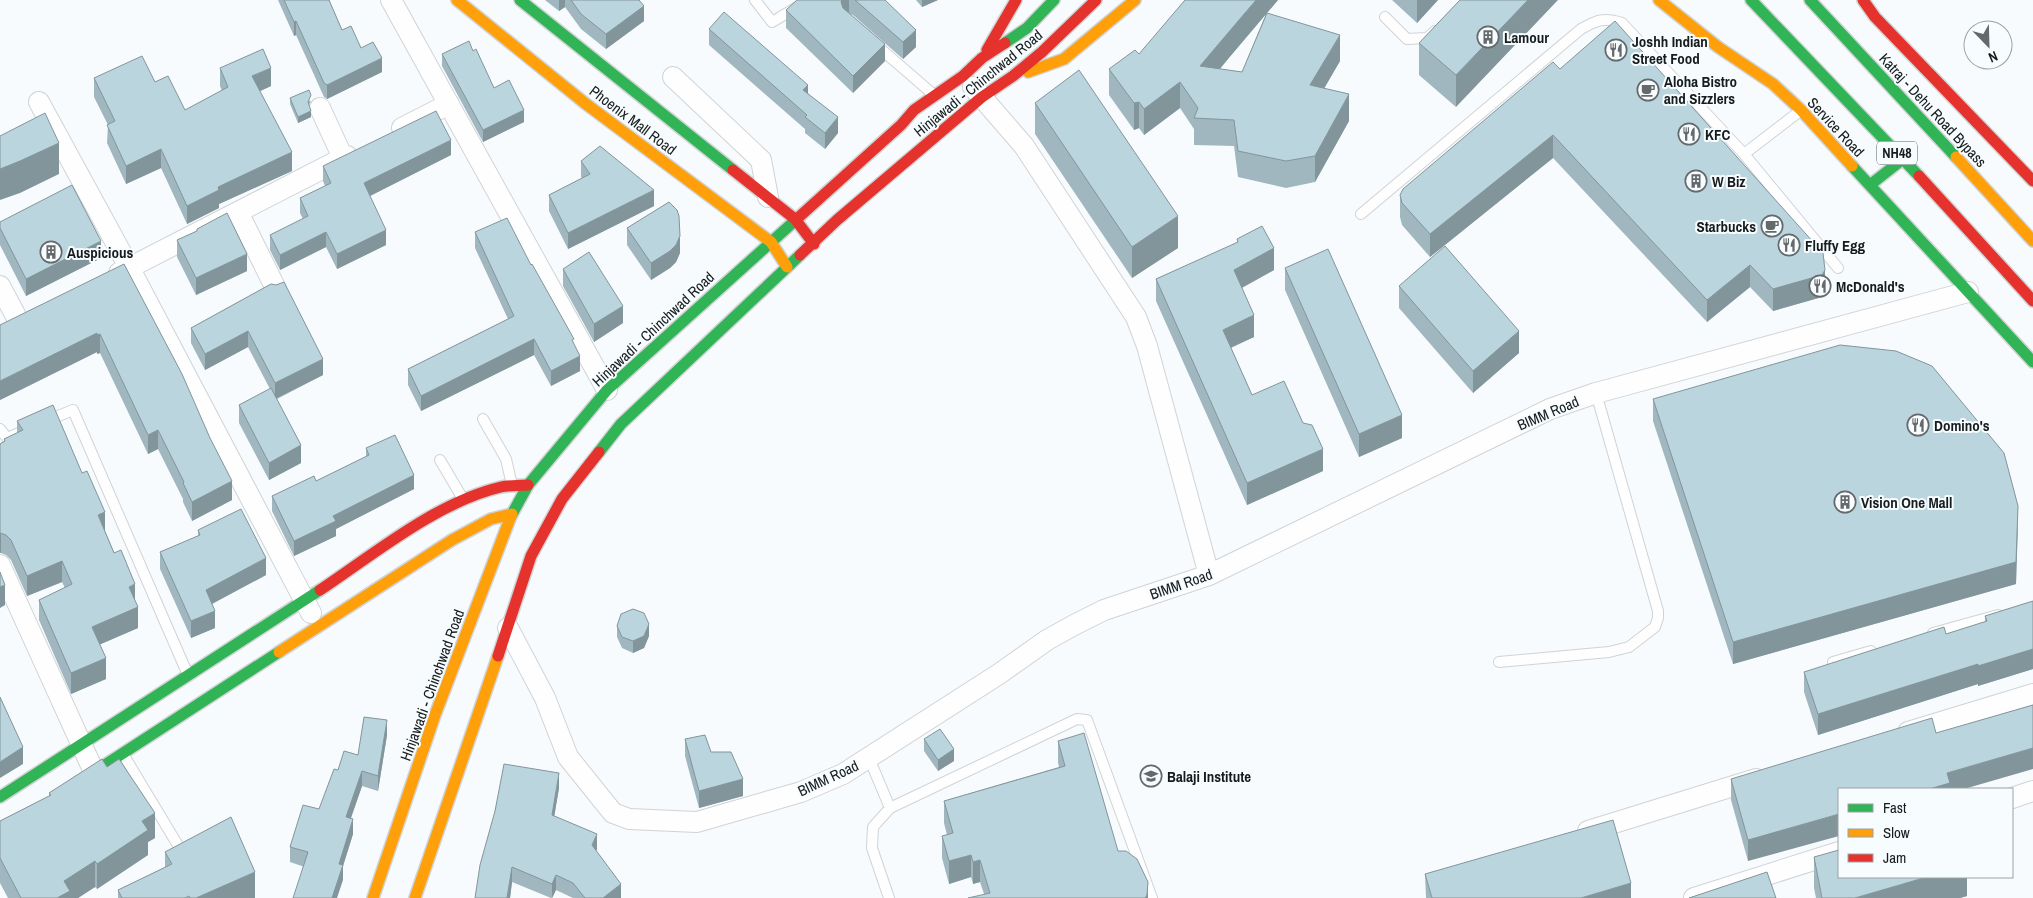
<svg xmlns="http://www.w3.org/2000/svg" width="2033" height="898" font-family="'Archivo Narrow',sans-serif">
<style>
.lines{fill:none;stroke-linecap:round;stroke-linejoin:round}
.lane-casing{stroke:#d0d3d5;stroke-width:12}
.street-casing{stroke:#d0d3d5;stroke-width:22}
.fast-casing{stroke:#d0d3d5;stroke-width:14}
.slow-casing{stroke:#d0d3d5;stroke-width:14}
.jam-casing{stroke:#d0d3d5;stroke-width:14}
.lane{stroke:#fefeff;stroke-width:10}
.street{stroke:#fefeff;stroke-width:20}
.fast{stroke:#30b455;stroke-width:11}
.slow{stroke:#ff9f0a;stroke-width:11}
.jam{stroke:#e5322d;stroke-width:11}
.wall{fill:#a0b7bf;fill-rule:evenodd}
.shaded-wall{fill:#82959b}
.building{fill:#bad5de;stroke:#82959b}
.labels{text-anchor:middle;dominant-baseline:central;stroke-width:4;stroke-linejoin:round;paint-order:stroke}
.shield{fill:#f7fcfe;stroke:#5a5e60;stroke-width:1}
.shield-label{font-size:14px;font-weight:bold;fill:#161b1d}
.poi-label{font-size:15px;font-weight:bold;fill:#161b1d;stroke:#f7fcfe;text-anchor:start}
.street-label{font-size:15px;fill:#161b1d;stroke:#f7fcfe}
</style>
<rect width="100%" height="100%" fill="#f8fbfd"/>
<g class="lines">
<g class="lane-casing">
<path id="lane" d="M755 0 772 22 809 0
M1385 17 1407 39 1427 38 1435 31
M875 44 934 95
M1744 154 1800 111
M1361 214 1581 29C1597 20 1604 17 1622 23L1744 154 1838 268
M483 419 506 459 512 485
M46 421 73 410 188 675
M0 429 7 438 21 432
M440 460 463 499
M1933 633 1998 615
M1499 662 1609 652 1629 647 1655 627 1658 618V611L1596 393
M1833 662 1871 651
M123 754 179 847
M869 758 890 808
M889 898 872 848 873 827 890 808 1077 719 1087 720 1152 898"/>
</g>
<g class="street-casing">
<path id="street" d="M391 0 607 390
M673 77 761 160 768 197
M973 87 1024 146 1136 317 1147 346 1209 575
M39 102 129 267 311 613
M320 108 343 158
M402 128 449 104
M238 212 276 289
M119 273 347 156
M0 286 19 322
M0 565 94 772
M508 628 545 698 568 757 613 813 629 819 697 822 801 792 843 774 999 674 1047 640 1074 625 1104 610 1209 575 1550 409 1596 393 1968 292
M1908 732 2033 694
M2012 798 2033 791
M1588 831 1756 779
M1694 898 1839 852"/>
</g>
<g class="fast-casing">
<path id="fast" d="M520 0 733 170
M1751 0 1919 176
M1810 0 1956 157
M1005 43 1027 28 1054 0
M1852 166 2033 362
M1870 185 1903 159
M599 452 621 424 800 255
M511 516 528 485 607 390 799 217
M74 785 279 652
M0 797 320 590"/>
</g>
<g class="slow-casing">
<path id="slow" d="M457 0 586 104 771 242 787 267
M1659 0 1718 47 1773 84 1801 110 1852 166
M1028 72 1064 59 1135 0
M1956 157 2033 241
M279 652 452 540 491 519 512 514
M373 898 435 715 511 516
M415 898 498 656"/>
</g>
<g class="jam-casing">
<path id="jam" d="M1863 0 1875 17 2033 181
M987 50 1016 0
M733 170 795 219 814 244
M1919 176 2033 301
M799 217 901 125 914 110 963 76 982 58 1005 43
M800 255 837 220 982 97 1013 76 1042 52 1096 0
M320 590C374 554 437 502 501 487 510 485 519 486 528 485
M498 656 531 556 562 499 599 452"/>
</g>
<use href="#lane" class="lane"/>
<use href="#street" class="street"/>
<use href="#fast" class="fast"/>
<use href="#slow" class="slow"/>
<use href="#jam" class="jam"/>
</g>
<path class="wall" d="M278 0H329L342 30 361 48 382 72 327 99 324 97 296 35 294 36Z
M545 0H639L644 21 606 49 581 29 565 7 559 11Z
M797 0H885L916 47 903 59 853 15 850 14 885 61 853 93 786 28V10Z
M916 0H938L922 7Z
M1278 0 1267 13 1340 61 1324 89 1349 121 1315 182 1286 188 1238 177 1234 146 1194 145V129L1180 108 1144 135 1139 128 1134 130 1109 95V69L1139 54ZM1266 14 1242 72 1220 69 1228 59Z
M1392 0H1438L1417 23Z
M1460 0 1456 107 1419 75V43Z
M709 29 808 93 838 133 825 149 805 133V129L709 45Z
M473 51 494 88 524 122 483 142 442 66V54Z
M220 68 271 86 260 91 292 171 219 204V208L187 224 161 168 126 184 107 143 108 125 94 97V78L155 82 185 110 222 91 220 86Z
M1560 69 1825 292 1822 297 1773 311 1750 287 1707 322 1553 158 1430 257 1402 225 1400 217V195Z
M290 98 311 101 309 105 311 117 298 123 290 104Z
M1035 103 1178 248 1132 278 1035 134Z
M451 155 370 196 386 245 337 269 326 247 280 270 270 250V235L303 219 300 213V198L325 186 323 181V166Z
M581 161 654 206 568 249 549 211V195L582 178 581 177Z
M0 222 101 258 26 296 0 245Z
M627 228 680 253 676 262 670 268 651 280 627 245Z
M197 229 247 271 196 295 177 257V240L197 231Z
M475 232 531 265 574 344 580 371 551 386 534 355 421 411 408 385V369L508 319 475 248Z
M1237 239 1274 270 1242 288 1254 337 1231 348 1252 395 1323 471 1247 505 1156 301V279L1237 243Z
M124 264 232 500 192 521 183 502V499L158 449 148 454 100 353 97 354V352L0 400Z
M1285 268 1402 438 1359 457 1285 290Z
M563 269 623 323 594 342 563 286Z
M271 284 323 375 277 399 301 463 269 480 239 423V405L270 389 248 347 205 370 191 343V328Z
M1399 286 1519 353 1473 393 1399 308Z
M1653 399 2018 528 2016 584 1733 664 1653 421Z
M17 421 105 531 135 601 138 628 100 644 106 679 71 694 39 620V600L65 588 62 582 27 596 11 560 6 555 1 553 0 444 4 441V439L17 433Z
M366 448 414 489 336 529V536L294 556 272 511V496L316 481 366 457Z
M198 530 266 575 212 604 215 628 191 638 160 569V552L198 536Z
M2033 601V669L1978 686V684L1818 735 1804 692V672L1946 634 1985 622V616Z
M617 626 649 636 644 648 633 653 622 648 617 637Z
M1936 733 1839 789 1748 861 1731 800V779Z
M387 735 378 791 362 786 351 818 353 834 343 866V880L290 862V847L319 809 338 770Z
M685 739 711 752 743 796 699 808 685 756Z
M924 739 954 761 938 771 924 751Z
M1058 741 1118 851 1148 898 984 894 980 882 973 884 971 877 949 884 942 858V836L947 835 944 823V801L1059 767 1058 763Z
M559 788 554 816 597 849 596 851 621 898H573L556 890 552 898H551L512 882 510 898H475Z
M49 793 155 838 148 842V855L97 889 95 887 78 898H8L0 883V821L49 796Z
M165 852 255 898H118V890L165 867Z
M1814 857 1967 877V896L1960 898H1816L1814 888Z
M1425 874 1631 898H1426Z"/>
<path class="shaded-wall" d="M559 0H565V7L559 11Z
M842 0H849V13L841 19V2Z
M922 0H938L922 7Z
M1256 0H1278L1200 92V66Z
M1417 0H1438L1417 23Z
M1528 0H1558L1456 107V75Z
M644 6V21L606 49V34Z
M296 21V35L294 36V22Z
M916 30V47L903 59V42Z
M1340 35V61L1310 112V85Z
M885 44V61L853 93V76Z
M382 58V72L327 99V85Z
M271 68V86L252 95V76Z
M1180 82V108L1144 135V109Z
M808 85V101L803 90Z
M1349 94V121L1315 182V156Z
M1139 102V128L1134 130V103Z
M524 110V122L483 142V130Z
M311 111V117L298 123V117Z
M838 117V133L825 149V133Z
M1553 135V158L1430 257V234Z
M451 140V155L364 199V183Z
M59 143V174L20 193 0 200V169Z
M161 149V168L126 184V166Z
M292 152V171L219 204V208L187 224V206L218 187Z
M654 190V206L568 249V233Z
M1178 216V248L1132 278V247Z
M386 230V245L337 269V254Z
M326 232V247L280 270V255Z
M680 236V253L676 262 670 268 651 280V263Z
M101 241V258L26 296V279Z
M1274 248V270L1234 292V270Z
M247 254V271L196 295V278Z
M1750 265V287L1707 322V300Z
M1825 270V292L1822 297 1773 311V289Z
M623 306V323L594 342V324Z
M1254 315V337L1223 351V330Z
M248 331V347L205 370V354Z
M1519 331V353L1473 393V371Z
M97 333V352L0 400V381Z
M100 334V353L97 354V335Z
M534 339V355L421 411V396Z
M580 356V371L551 386V371Z
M323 359V375L275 399V383Z
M1402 415V438L1359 457V434Z
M158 430V449L148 454V435Z
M301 445V463L269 480V463Z
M1323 449V471L1247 505V483Z
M414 475V489L336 529V536L294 556V541L333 516Z
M232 481V500L192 521V502Z
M2018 506 2016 584 1733 664V642Z
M105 512V532L98 515Z
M0 533H1V553H0Z
M266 558V575L206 607V590Z
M62 561V582L27 596V576Z
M135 584V604L129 587Z
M5 585V605L0 608V587Z
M138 607V628L92 648V627Z
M215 611V628L191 638V621Z
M649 624V636L644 648 633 653V641Z
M2033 649V669L1978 686V666Z
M106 658V679L71 694V673Z
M1978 664V684L1818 735V714Z
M387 720V735L378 791V776Z
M23 747V764L0 778V762Z
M2033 748V769L1964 789H1929L1947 773Z
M954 749V761L938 771V760Z
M362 771V786L346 832V817Z
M559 773V788L552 830V815Z
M743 779V796L699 808V791Z
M155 813V838L148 842V855L97 889V864L142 821Z
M1839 814V836L1748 861V840Z
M353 819V834L343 866V880L337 898H332L339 864Z
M597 834V849L592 860V845Z
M971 855V877L949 884V861Z
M980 860V882L973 884V862Z
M95 861V887L78 898H57L64 881Z
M512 867V882L510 898H507Z
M255 872V898H196Z
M556 875V890L552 898V884Z
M1927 877H1967V896L1960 898H1855Z
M1148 882V898H1145Z
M1631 883V898H1581Z
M621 884V898H603Z"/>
<path class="building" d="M284 0H329L342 30 351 26 361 48 373 42 382 58 327 85 324 83 296 21 294 22Z
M571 0H639L644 6 606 34 581 14Z
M797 0H842L841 2 843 8 885 44 853 76 786 10Z
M855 0H885L916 30 903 42Z
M1185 0H1256L1200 66 1242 72 1267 13 1340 35 1310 85 1349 94 1315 156 1286 161 1238 151 1234 120 1194 118 1198 108 1180 82 1144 109 1139 102 1134 103 1109 69 1135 50 1139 54Z
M1460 0H1528L1456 75 1419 43Z
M724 12 808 85 803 90 838 117 825 133 805 117 807 115 709 29Z
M1615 21 1823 253 1825 270 1822 275 1773 289 1750 265 1707 300 1553 135 1430 234 1402 203 1400 195 1403 189 1553 62 1560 69Z
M469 41 473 51 476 49 494 88 509 80 524 110 483 130 442 54Z
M263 49 271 68 252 76 292 152 218 187 219 190 187 206 161 149 126 166 107 125 115 121 94 78 142 56 155 82 168 76 185 110 228 87 220 68Z
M1079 70 1178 216 1132 247 1035 103Z
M309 90 311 95 308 102 311 111 298 117 290 98Z
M436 111 451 140 364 183 386 230 337 254 326 232 280 255 270 235 308 216 300 198 331 183 323 166Z
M45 113 59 143 20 161 0 169V136Z
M600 146 654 190 568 233 549 195 590 174 581 161Z
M72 185 101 241 26 279 0 228V222Z
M669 202 677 210 679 216 680 236 676 245 670 251 651 263 627 228Z
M227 213 247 254 196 278 177 240 197 231V229Z
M507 218 531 265 532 264 574 339 572 340 580 356 551 371 534 339 421 396 408 369 514 316 475 232Z
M1262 226 1274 248 1234 270 1254 315 1223 330 1252 395 1284 381 1303 423 1312 425 1323 449 1247 483 1156 279 1238 242 1237 239Z
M1445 246 1519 331 1473 371 1399 286Z
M1328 249 1402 415 1359 434 1285 268Z
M589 252 623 306 594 324 563 269Z
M124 264 182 374 210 438 232 481 192 502 183 483 184 482 158 430 148 435 100 334 97 335V333L0 381V325Z
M284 282 323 359 275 383 248 331 205 354 191 328 271 284 276 285Z
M1840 345 1896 351 1932 366 2004 453 2018 506 2016 562 1733 642 1653 399Z
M271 388 301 445 269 463 239 405Z
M53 405 82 473 87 471 105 512 98 515 114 553 121 550 135 584 129 587 138 607 92 627 106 658 71 673 39 600 72 584 62 561 27 576 11 540 6 535 0 533V444L5 441 4 439 23 430 17 421Z
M395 435 414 475 333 516 336 521 294 541 272 496 314 476 316 481 369 455 366 448Z
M241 509 266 558 206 590 215 611 191 621 160 552 200 535 198 530Z
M0 572 5 585 0 587Z
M2033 601V649L1978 666V664L1818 714 1804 672 1944 627 1946 634 1987 621 1985 616Z
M633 609 644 613 649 624 644 636 633 641 622 637 617 626 621 614Z
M0 697 23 747 0 762Z
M2033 705V748L1947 773 1950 783 1929 789H1839V814L1748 840 1731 779 1932 718 1936 733Z
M364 717 387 720 378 776 362 771 346 817 353 819 339 864 343 865 332 898H293L308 852 290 847 303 805 319 809 334 769 338 770 344 751 358 755Z
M940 729 954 749 938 760 924 739Z
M1084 733 1118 851H1126L1137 859 1148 882 1147 895 1145 898H968L990 893 980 860 973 862 971 855 949 861 942 836 953 833 944 801 1065 766 1058 741Z
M705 735 711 752H731L743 779 699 791 685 739Z
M102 759 107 767 119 759 155 813 142 821 148 830 97 864 95 861 64 881 70 891 57 898H21L0 858V821L51 795 49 793Z
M504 764 559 773 552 815 597 834 592 845 621 884 603 898H585L573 883 556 875 552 884 512 867 507 898H475L480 865 495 811Z
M231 817 255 872 196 898H190L189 896 185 898H122L118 890 172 864 165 852Z
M1613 820 1631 883 1581 898H1432L1425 874Z
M1839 850V877H1927L1855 898H1822L1814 857Z
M1767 872 1776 898H1689Z"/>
<defs>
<g id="building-ring" transform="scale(1.125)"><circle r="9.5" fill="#f7fcfe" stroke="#65696b" stroke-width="1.5"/><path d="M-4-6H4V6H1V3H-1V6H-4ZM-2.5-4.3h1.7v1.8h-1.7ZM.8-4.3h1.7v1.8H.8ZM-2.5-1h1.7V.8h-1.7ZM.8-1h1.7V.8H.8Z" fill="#65696b"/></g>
<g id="restaurant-ring" transform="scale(1.125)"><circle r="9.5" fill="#f7fcfe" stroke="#65696b" stroke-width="1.5"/><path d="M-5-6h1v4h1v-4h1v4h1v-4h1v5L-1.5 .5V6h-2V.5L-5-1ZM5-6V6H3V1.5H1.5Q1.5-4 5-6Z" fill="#65696b"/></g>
<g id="cafe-ring" transform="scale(1.125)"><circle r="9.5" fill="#f7fcfe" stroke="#65696b" stroke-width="1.5"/><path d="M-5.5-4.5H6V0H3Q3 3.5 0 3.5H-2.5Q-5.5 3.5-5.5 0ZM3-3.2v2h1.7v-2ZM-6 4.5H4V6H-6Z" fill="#65696b"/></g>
<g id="university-ring" transform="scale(1.125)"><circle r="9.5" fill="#f7fcfe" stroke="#65696b" stroke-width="1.5"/><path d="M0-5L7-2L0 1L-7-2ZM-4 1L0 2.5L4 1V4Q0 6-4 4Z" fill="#65696b"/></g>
</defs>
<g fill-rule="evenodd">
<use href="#building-ring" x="1488" y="37"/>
<use href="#restaurant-ring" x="1616" y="50"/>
<use href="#cafe-ring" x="1648" y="90"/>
<use href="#restaurant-ring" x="1689" y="134"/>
<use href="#building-ring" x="1696" y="181"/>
<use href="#cafe-ring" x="1772" y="226"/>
<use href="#restaurant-ring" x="1789" y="245"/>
<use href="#building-ring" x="51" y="252"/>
<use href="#restaurant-ring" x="1820" y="286"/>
<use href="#restaurant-ring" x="1918" y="425"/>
<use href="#building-ring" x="1845" y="502"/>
<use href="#university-ring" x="1151" y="776"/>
</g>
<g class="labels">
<rect class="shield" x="1877" y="141.5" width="40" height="23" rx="4"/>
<g class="shield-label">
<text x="1897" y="153">NH48</text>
</g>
<g class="poi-label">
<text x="1504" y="37">Lamour</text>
<text x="1632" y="41">Joshh Indian<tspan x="1632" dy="17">Street Food</tspan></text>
<text x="1664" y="81">Aloha Bistro<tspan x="1664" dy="17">and Sizzlers</tspan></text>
<text x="1705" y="134">KFC</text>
<text x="1712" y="181">W Biz</text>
<text x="1756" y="226" text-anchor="end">Starbucks</text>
<text x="1805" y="245">Fluffy Egg</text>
<text x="67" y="252">Auspicious</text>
<text x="1836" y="286">McDonald's</text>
<text x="1934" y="425">Domino's</text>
<text x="1861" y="502">Vision One Mall</text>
<text x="1167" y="776">Balaji Institute</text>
</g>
<g class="street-label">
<text transform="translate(978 83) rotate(-39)">Hinjawadi - Chinchwad Road</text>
<text transform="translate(1933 110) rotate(47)">Katraj - Dehu Road Bypass</text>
<text transform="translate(633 120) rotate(37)">Phoenix Mall Road</text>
<text transform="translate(1836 127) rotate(47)">Service Road</text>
<text transform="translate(653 329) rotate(-43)">Hinjawadi - Chinchwad Road</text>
<text transform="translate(1548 413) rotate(-23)">BIMM Road</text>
<text transform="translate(1181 584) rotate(-19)">BIMM Road</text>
<text transform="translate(432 685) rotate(-70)">Hinjawadi - Chinchwad Road</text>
<text transform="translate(828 778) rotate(-25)">BIMM Road</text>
</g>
</g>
<rect x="1838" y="788" width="175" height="90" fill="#f7fcfe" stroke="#9da2a4"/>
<rect x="1848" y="804" width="25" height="8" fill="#30b455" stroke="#9da2a4"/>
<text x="1883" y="813" font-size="15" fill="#161b1d">Fast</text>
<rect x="1848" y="829" width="25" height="8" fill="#ff9f0a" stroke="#9da2a4"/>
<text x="1883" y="838" font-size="15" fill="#161b1d">Slow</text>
<rect x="1848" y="854" width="25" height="8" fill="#e5322d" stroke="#9da2a4"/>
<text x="1883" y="863" font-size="15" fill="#161b1d">Jam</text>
<g transform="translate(1988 45) rotate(157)"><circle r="24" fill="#f7fcfe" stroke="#9da2a4"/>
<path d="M0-4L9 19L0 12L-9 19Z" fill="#65696b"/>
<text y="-8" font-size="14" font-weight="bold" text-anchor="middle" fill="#161b1d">N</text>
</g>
</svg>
